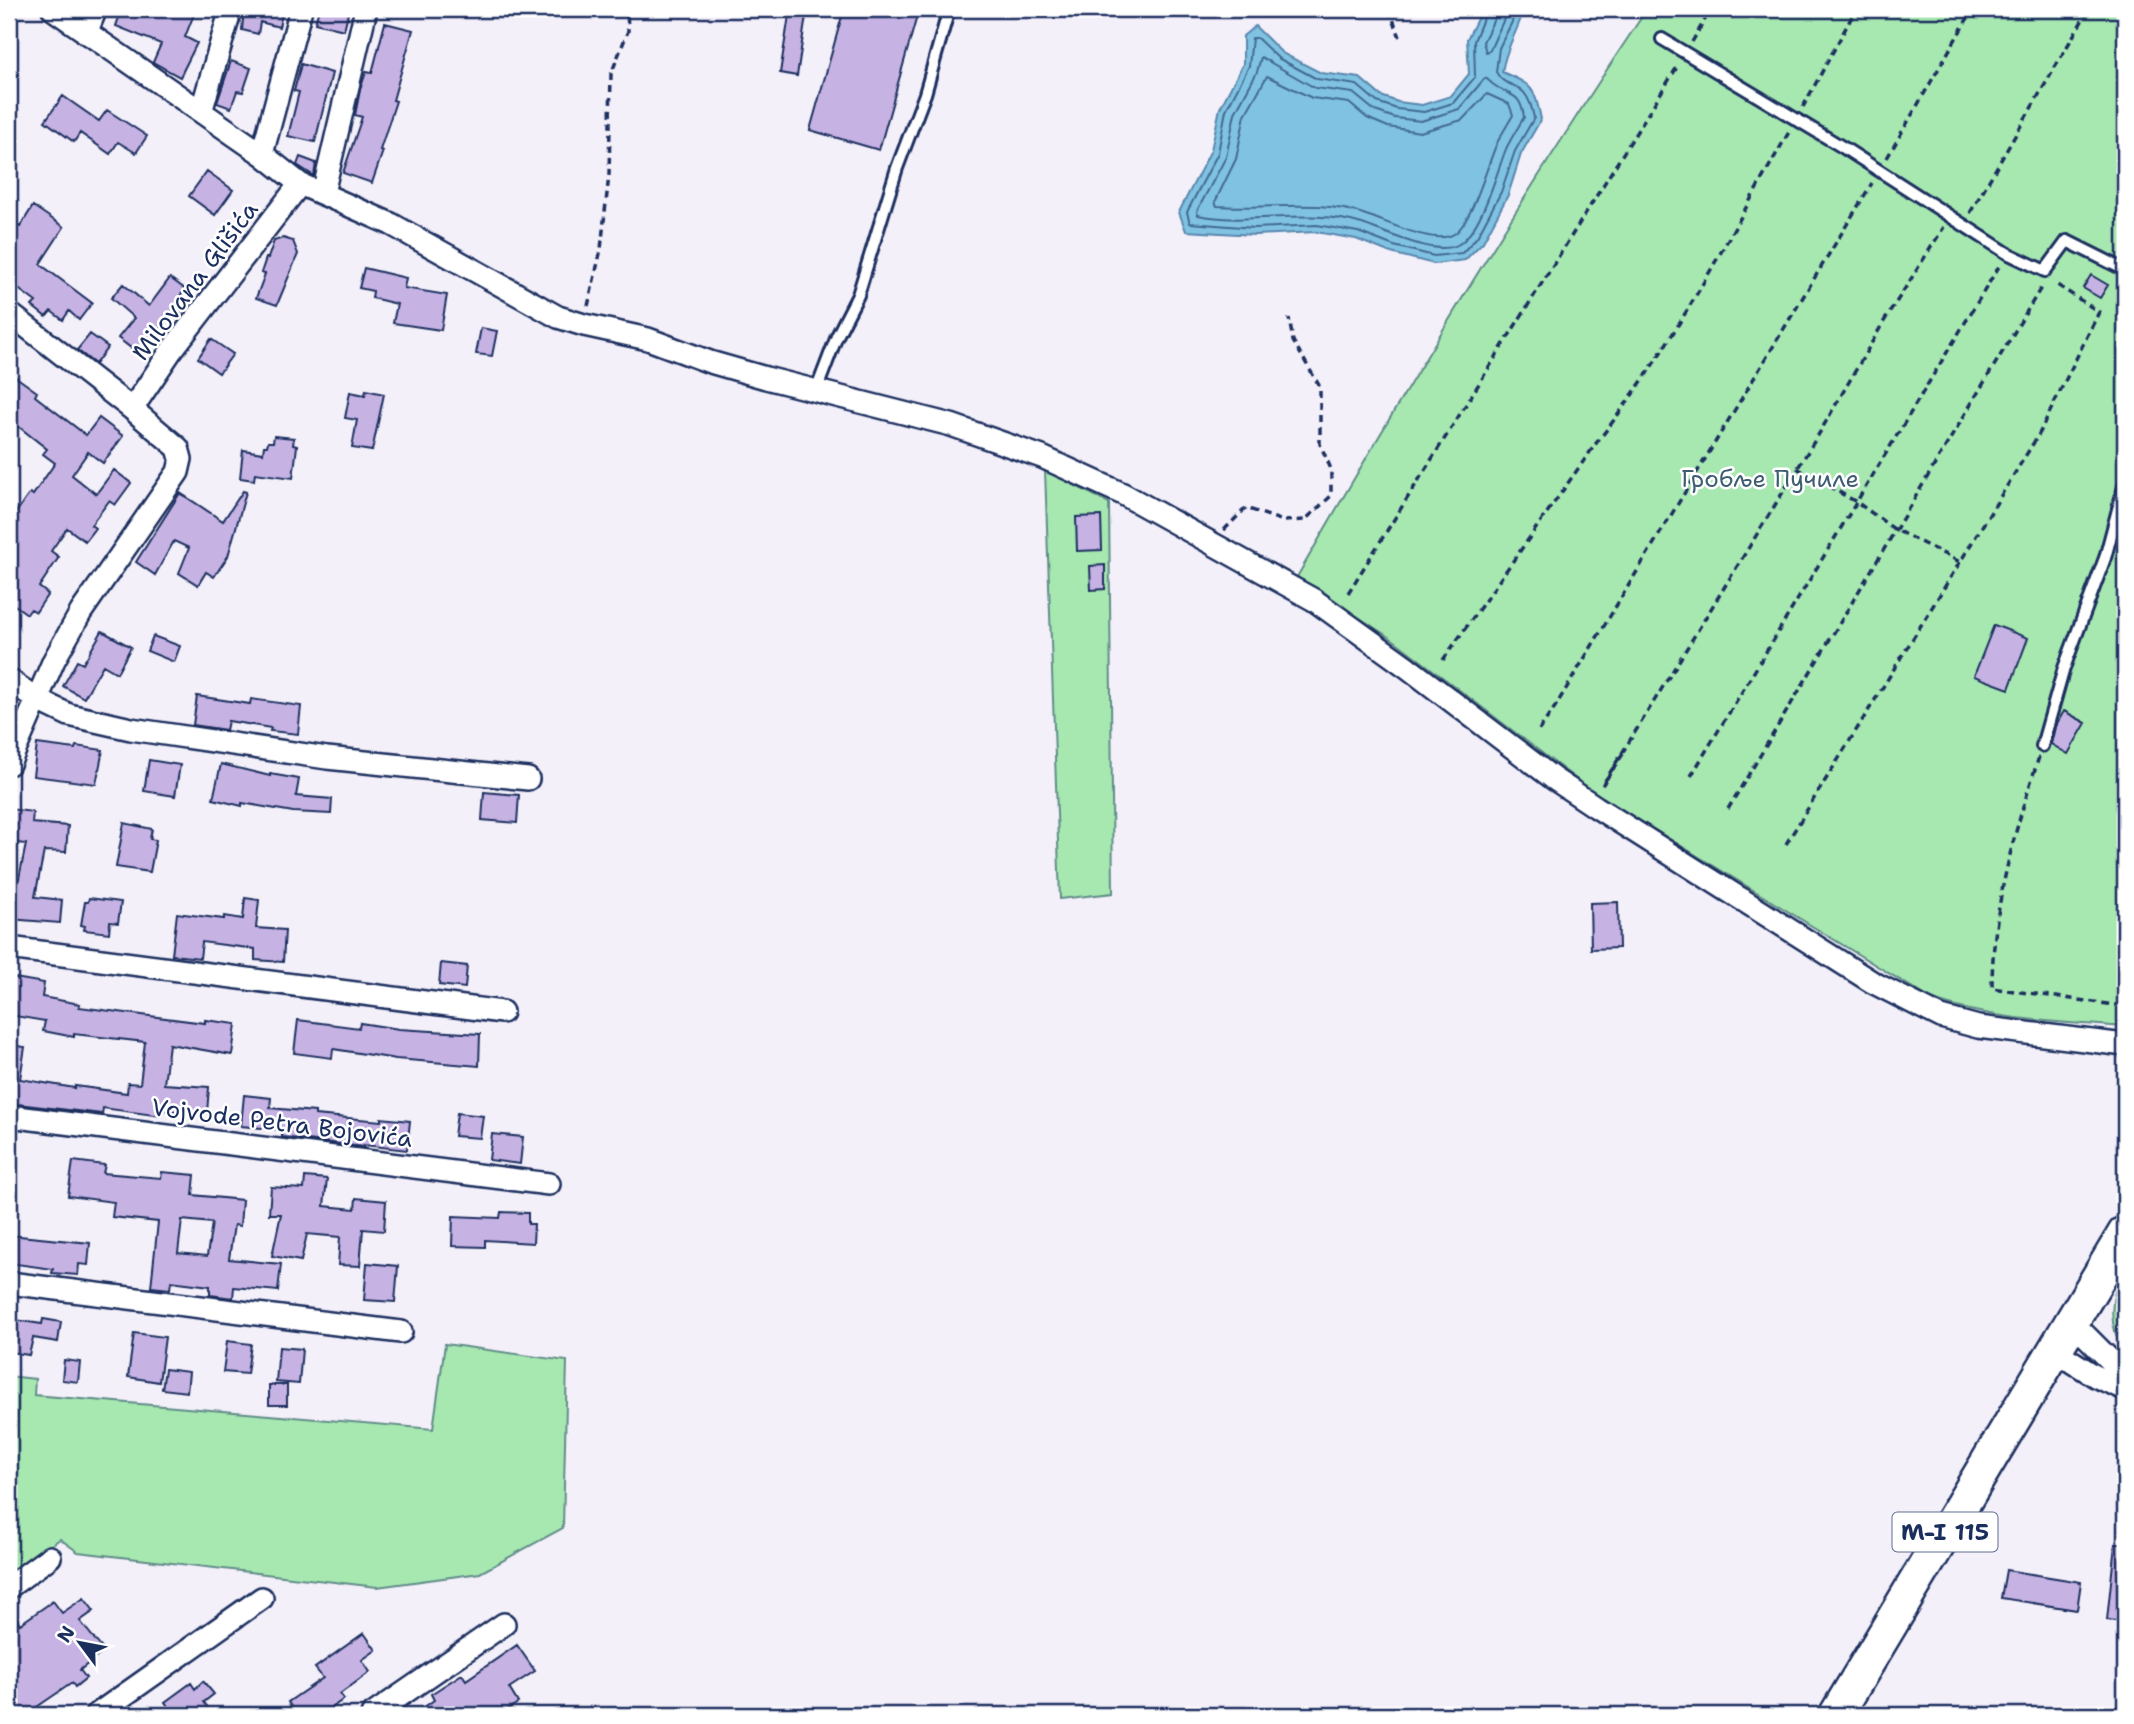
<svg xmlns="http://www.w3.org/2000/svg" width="2134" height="1724" font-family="'Shantell Sans',sans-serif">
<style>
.green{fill:#a7e8b1;stroke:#618c88;stroke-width:2}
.water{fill:#80c2e1;stroke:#5887ad;stroke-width:2}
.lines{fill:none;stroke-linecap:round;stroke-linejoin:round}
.shore{stroke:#436a92;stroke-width:2}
.building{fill:#c6b3e4;stroke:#1b2f5e;stroke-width:2;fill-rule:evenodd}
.service-casing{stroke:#1b2f5e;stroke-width:16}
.minor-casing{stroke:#1b2f5e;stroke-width:26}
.primary-casing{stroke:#1b2f5e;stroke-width:38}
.path{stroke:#1b2f5e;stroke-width:3.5;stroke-dasharray:7 5;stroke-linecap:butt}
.service{stroke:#fff;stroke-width:10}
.minor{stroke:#fff;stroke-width:21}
.primary{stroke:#fff;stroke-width:33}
.labels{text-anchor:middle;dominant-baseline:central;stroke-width:5;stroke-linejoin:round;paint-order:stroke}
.shield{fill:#fff;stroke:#5f6d8e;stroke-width:2}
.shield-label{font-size:23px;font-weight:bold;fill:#1b2f5e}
.street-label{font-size:24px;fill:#1b2f5e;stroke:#fff}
.park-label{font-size:24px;fill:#3e5d73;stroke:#fff}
</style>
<rect width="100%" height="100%" fill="#f4f0fa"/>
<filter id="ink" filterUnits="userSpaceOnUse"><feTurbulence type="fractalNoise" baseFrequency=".0143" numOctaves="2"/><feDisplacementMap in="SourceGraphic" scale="14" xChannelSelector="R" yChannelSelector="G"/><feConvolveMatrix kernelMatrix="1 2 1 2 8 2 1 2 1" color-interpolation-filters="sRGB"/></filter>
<g filter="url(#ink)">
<path class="green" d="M1647 9H2125V1027C2065 1022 1987 1020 1931 999L1593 792 1395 641 1297 577C1408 384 1524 193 1647 9Z
M1045 470 1109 503 1113 893 1060 899Z
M2125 1269V1352C2107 1326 2109 1296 2125 1269Z
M445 1344 567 1361 563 1528 480 1573 377 1587 78 1552 60 1539 9 1574V1376L35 1379 34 1395 433 1429Z"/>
<path class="water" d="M1482 9H1519L1523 12C1516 35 1506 47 1502 72 1532 85 1534 86 1541 119L1521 154 1508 195 1483 242 1465 260 1434 264 1391 253 1356 239 1316 232 1255 235 1186 231 1179 212 1211 150 1220 108 1243 64V36L1255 26 1282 53 1321 73 1360 78 1381 96 1398 102 1422 105 1451 96 1469 74 1467 39Z"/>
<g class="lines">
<path class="shore" d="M1487 9 1474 41 1475 77 1453 103 1424 112 1397 109 1377 102 1357 85 1317 79 1278 58 1257 38H1252L1249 66 1226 110 1218 153 1187 212 1190 223 1255 228 1317 225 1358 232 1394 246 1434 256 1462 253 1477 237 1501 192 1515 151 1534 118C1526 75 1507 93 1496 72L1499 48 1512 22 1515 9
M1496 9 1495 17 1483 42 1486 52 1490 50 1504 19 1506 9
M1261 57 1315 88 1353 93 1375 111 1395 118 1421 121 1459 109 1485 78C1489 80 1491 83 1494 85 1511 98 1520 91 1524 117 1518 128 1511 138 1506 149 1496 174 1482 229 1459 244 1438 258 1384 231 1362 224 1309 207 1252 226 1198 215L1197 211 1226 157 1235 113 1257 72Z
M1267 76 1312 98 1349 103 1367 118 1388 127 1420 132 1462 120 1487 94 1509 104 1513 115C1508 124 1502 133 1497 143 1488 163 1472 223 1454 234 1435 246 1386 221 1366 215 1319 198 1265 210 1217 206L1215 202 1236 159 1245 115Z"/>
</g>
<path class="building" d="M122 9H196L185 37 197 43 180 77 153 62 161 44 116 26Z
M244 9H283L279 27 260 22 258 34 242 30Z
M319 9H349L344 30 315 23Z
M790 9H807L797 76 780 73Z
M844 9H919L879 150 810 130Z
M385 23 413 30 393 100 396 101 380 150 383 151 372 183 343 173 362 117 355 115 360 90 366 72 372 73Z
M231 61 251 68 243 92 237 91 231 108 217 103Z
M301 64 332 73 315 142 288 136 299 92 294 91Z
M63 96 99 121 107 110 147 136 136 153 118 142 110 154 80 133 74 142 45 121Z
M300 157 316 163 314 176 297 165Z
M207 171 233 190 215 215 189 196Z
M33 206 64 227 40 264 92 303 79 320 69 311 63 320 51 311 46 317 32 306 36 302 9 282V218L20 227Z
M283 238 293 241 298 254 277 305 256 298 265 274 261 273 266 258H268L274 241Z
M364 268 406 278 404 288 447 295 441 330 393 323 397 304 372 298 373 291 359 288Z
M2091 275 2108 285 2100 298 2083 288Z
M170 278 185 289 180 296 188 303 178 317 173 312 140 355 118 338 134 318 111 298 123 284 149 306Z
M481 328 497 331 492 356 476 354Z
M90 334 108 347 95 364 77 350Z
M211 339 233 354 219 373 198 358Z
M9 372 37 392 35 396 86 435 99 418 123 436 103 463 88 452 72 475 96 494 114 470 131 483 115 505 109 501 91 525 95 528 85 541 67 528 51 551 59 557 39 587 48 594 36 612 31 609 27 614 9 601V585L15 576 9 570V522L30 493 33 495 55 463 43 454 47 449 9 419Z
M366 390 384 394 372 451 352 448 357 420 345 418 350 392 365 395Z
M274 436 294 438 293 445 297 446 293 478 255 473 254 480 240 478 243 450 263 453 264 446H267L268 442H273Z
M243 491 246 492 228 556 214 577 206 572 198 585 179 573 189 548 174 541 155 575 136 562 180 493 223 521Z
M1101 516 1102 550 1077 551 1076 517Z
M1105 565V589L1091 590 1090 566Z
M1994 625 2028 638 2009 689 1974 676Z
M102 631 131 647 117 673 103 665 84 698 63 686 77 661 83 664Z
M153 636 180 646 174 662 147 651Z
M197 696 250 704 251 699 301 706 298 734 270 731 271 728 228 721 226 730 193 725Z
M2064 711 2086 723 2068 754 2051 744 2055 727Z
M37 744 75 749 76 746 103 750 96 784 33 776Z
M149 760 180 765 175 796 144 791Z
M221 764 270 776V774L299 779 296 796 332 799 331 814 293 812 242 803V806L213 799Z
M484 792 519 795 517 823 482 820Z
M9 809 33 812 32 823 68 826 66 852 44 851 35 897 62 900 60 923 9 919V893H16L26 844 9 842Z
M124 823 152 829 150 839 156 840 150 872 116 867Z
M89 898 121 902 118 923 110 922 109 933 84 930 85 926 81 925 85 902H88Z
M245 898 259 900 256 928 285 930 283 962 255 960V949L202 942 200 958 172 955 177 913 224 919V916L243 919Z
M1618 902 1619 948 1591 949 1590 903Z
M441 963 467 966 465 988 439 985Z
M9 977 44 983 42 997 80 1004 79 1007 205 1023V1020L236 1024 232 1055 169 1044 164 1084 209 1087 207 1113 162 1110 161 1116 103 1108 102 1114 9 1103V1045L25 1047 20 1079 75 1088V1086L127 1093 128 1083 140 1084 145 1042 74 1034V1037L43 1031 45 1021 9 1015Z
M298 1020 359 1028 360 1023 399 1029 480 1034 479 1066 396 1059 333 1049 332 1058 294 1053Z
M244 1095 271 1098 270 1108 315 1112V1115L381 1121V1118L410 1121 407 1150 364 1145V1147L282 1137V1130L241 1126Z
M457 1113 483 1116 480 1138 454 1136Z
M492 1134 523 1137 520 1164 489 1160Z
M73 1161 105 1165 103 1173 161 1178 162 1172 195 1175 193 1195 242 1200 240 1226 234 1225 229 1259 281 1264 278 1291 234 1287 233 1298 210 1295V1286L171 1281 170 1289 151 1287 158 1222 112 1217 114 1202 68 1196ZM182 1220 212 1223 207 1256 178 1253Z
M305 1177 327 1179 324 1206 355 1209 356 1198 386 1201 384 1231 363 1229 360 1266 338 1265 340 1237 307 1234 301 1261 272 1256 281 1214H269L271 1187 304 1189Z
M501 1212 528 1213V1224H534L533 1243 485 1240V1247L452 1246 453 1216 500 1218Z
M9 1235 90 1243 88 1265 79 1264 78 1275 52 1273 53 1269 9 1263Z
M367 1263 398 1266 395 1302 364 1300Z
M9 1319 42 1324 43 1319 61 1322 58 1342 33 1338 29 1355 9 1352Z
M134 1333 165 1337 159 1382 128 1377Z
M227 1341 251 1344 247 1374 223 1372Z
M279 1347 302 1349 299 1384 276 1382Z
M64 1360 80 1362 78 1382 62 1380Z
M165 1369 189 1372 187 1392 162 1389Z
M269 1385H287V1405H269Z
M2115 1544H2125V1622L2107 1620Z
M2006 1570 2081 1582 2077 1610 2001 1598Z
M84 1598 94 1611 80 1621 104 1651 80 1670 86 1678 75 1687 72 1683 25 1715H9V1607L20 1624 53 1601 62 1613Z
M364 1633 376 1650 362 1660 370 1672 340 1694 344 1699 321 1715H297L288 1702 323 1678 315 1668Z
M517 1645 535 1671 509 1688 518 1703 498 1715H413L434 1700 431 1694 462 1674 466 1680Z
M203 1681 214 1694 204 1702 213 1715H174L165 1702 191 1683 195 1689Z"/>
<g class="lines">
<g class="service-casing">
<path id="service" d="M1662 39 1844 148 2007 253 2045 271 2067 241 2125 270
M816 391 837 336 858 295 897 168 925 94 949 9
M2042 746 2064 668 2105 558 2125 483"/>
</g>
<g class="minor-casing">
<path id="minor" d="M53 9 262 154 300 184 391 224 558 317 584 325 648 339 710 362 766 378 951 425 1042 457 1123 494 1314 600 1407 667 1554 779 1596 807 1872 982 1941 1017 1978 1027 2125 1045
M86 33 96 9
M201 112 231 9
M262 154 301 9
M323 193 366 9
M9 313 132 409
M9 680 38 700 69 715 131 729 327 758 528 779
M9 764 54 660 81 612 178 472 181 459 178 448 132 409 171 351 300 184
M9 948 502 1012
M9 1116 549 1184
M9 1283 401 1332
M2071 1321 2112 1362 2125 1390
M2054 1350 2095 1376 2125 1389
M9 1587 50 1557
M96 1715 262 1598
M372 1715 504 1624"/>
</g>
<g class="primary-casing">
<path id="primary" d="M1836 1715 2125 1233"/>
</g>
<path class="path" d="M1389 9 1400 37
M1692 42 1711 9
M1803 107 1856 9
M1887 158 1973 9
M1970 213 2089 9
M588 306 601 249 609 175 611 74 628 31 627 9
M1797 468 1858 503 1894 529 1960 562
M1224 530 1246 508 1283 521 1305 520 1331 496V469L1320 444V387L1293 341 1289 318
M1348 593 1679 64
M1443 660 1597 442C1673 347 1728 237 1789 132
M1539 730 1555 707 1872 183
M1623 754 1603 784 1820 432 1883 323 1944 227
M2039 757C2014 832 1992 909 1992 988L2115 1005 2125 1002
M1691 776 2001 263
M1728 809 2042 286
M1786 844 2039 434 2099 312 2054 283"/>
<use href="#service" class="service"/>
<use href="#minor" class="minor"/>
<use href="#primary" class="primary"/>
</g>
</g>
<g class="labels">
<rect class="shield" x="1892.5" y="1512.5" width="105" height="39" rx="5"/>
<g class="shield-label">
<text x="1945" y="1532">M-I 115</text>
</g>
<g class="street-label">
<text transform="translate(195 281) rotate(-53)">Milovana Glišića</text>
<text transform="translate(282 1123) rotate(7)">Vojvode Petra Bojovića</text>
</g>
<g class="park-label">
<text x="1770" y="479">Гробље Пучиле</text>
</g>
</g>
<rect width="2134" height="1724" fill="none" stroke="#fff" stroke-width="35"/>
<rect x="18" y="18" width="2099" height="1689" fill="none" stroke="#1b2f5e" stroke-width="2.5" filter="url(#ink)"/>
<g transform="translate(80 1643) rotate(302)" stroke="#ffffff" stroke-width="5" paint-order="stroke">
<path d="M0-5L12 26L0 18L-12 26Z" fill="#1b2f5e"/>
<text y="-10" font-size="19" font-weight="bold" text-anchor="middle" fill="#1b2f5e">N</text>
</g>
</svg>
